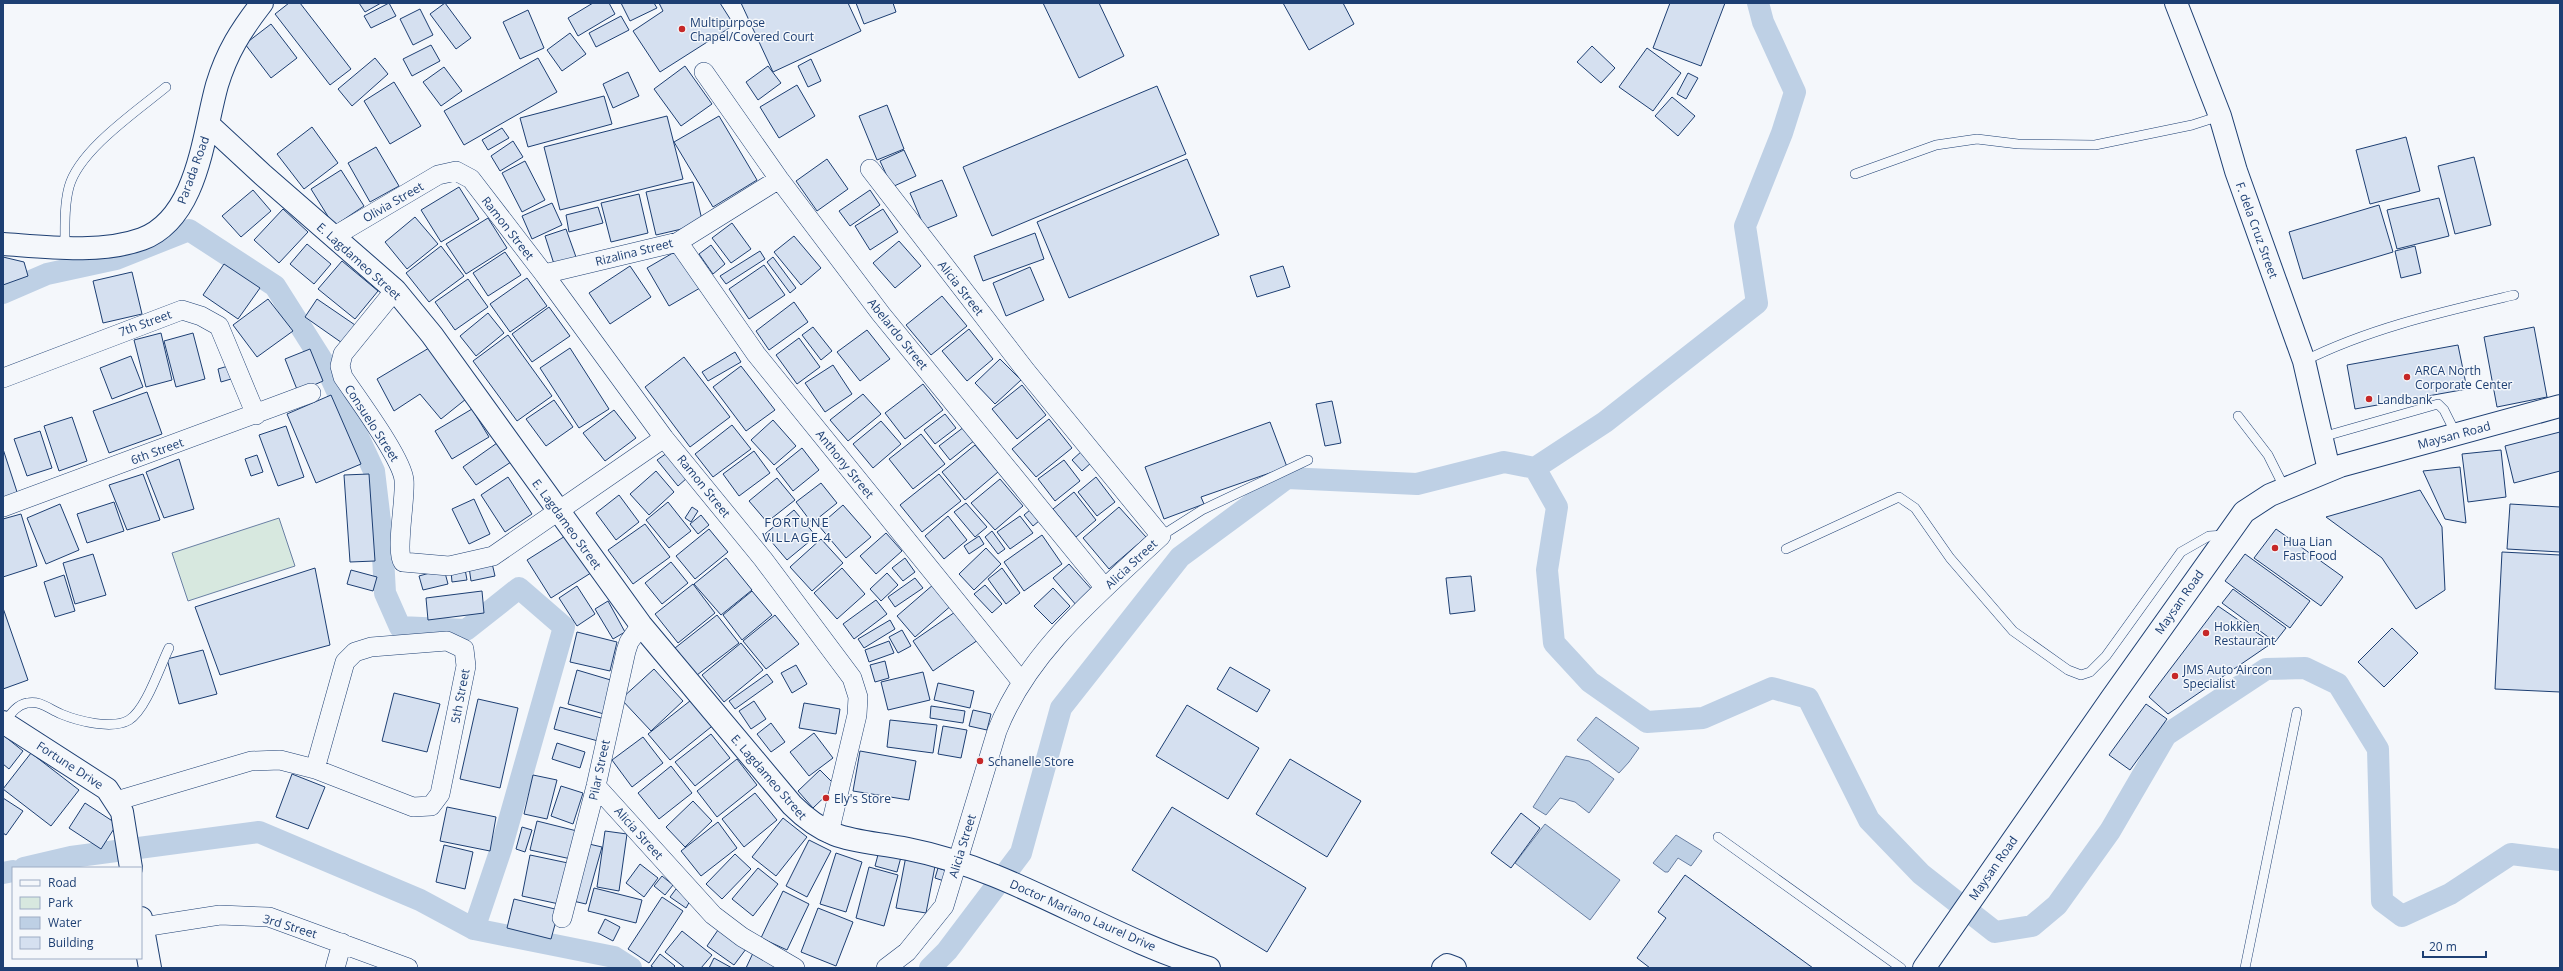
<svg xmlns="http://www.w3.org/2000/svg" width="2563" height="971" font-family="'Open Sans',sans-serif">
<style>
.green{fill:#d7e8df;stroke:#687fa3}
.water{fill:#bed0e5;stroke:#687fa3}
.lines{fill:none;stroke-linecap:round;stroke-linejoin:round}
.canal{stroke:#bed0e5;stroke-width:22}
.building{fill:#d5e0f0;stroke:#1d3f73}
.lane-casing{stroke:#1d3f73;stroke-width:10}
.street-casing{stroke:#1d3f73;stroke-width:20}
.secondary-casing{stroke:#1d3f73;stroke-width:24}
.primary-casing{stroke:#1d3f73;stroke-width:24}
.lane{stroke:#f4f7fb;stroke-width:9}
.street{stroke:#f4f7fb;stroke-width:19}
.secondary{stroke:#f4f7fb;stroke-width:22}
.primary{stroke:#f4f7fb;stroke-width:22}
.poi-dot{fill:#c62828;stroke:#f4f7fb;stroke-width:1.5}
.labels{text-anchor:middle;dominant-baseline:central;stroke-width:3;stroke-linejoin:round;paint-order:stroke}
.poi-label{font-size:12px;fill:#1d3f73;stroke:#f4f7fb;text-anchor:start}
.street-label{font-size:12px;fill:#1d3f73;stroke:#f4f7fb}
.neighbourhood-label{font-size:13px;letter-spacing:1px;fill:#1d3f73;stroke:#f4f7fb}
</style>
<rect width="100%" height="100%" fill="#f4f7fb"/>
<path class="green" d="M279 518 295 566 188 601 172 553Z"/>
<path class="water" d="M1596 717 1639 748 1629 762 1619 773 1577 740Z
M1566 756 1589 761 1614 779 1589 813 1575 802 1560 798 1546 815 1533 807Z
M1545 824 1620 880 1590 920 1515 863Z
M1676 835 1702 851 1691 866 1678 858 1668 872H1665L1653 863Z"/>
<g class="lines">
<path class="canal" d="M3 293 47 274 116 259 189 230 275 286 325 365 374 471 382 538 385 593 400 627 466 630 519 588 564 627 501 849 474 929
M1535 468 1605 422 1757 303 1745 226 1782 133 1795 92 1763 22 1758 3
M24 868 71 857 259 832 420 900 474 929 614 957 631 968
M3 873 13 871
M930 968 947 951 1021 853 1061 708 1180 557 1287 478 1417 484 1504 462 1535 468 1557 507 1547 570 1554 643 1590 682 1647 722 1703 718 1772 688 1808 698 1869 820 1921 874 1995 932 2032 926 2057 905 2110 831 2166 735 2266 669 2305 668 2338 684 2378 749 2382 901 2402 916 2450 894 2511 854 2560 860"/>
</g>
<path class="building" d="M289 3H300L351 69 330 85 275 14Z
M359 3H381L365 12Z
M389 3 396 16 371 28 364 16Z
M445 3 471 38 456 49 430 14Z
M593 3H609L615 14 578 36 568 18Z
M621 3H654L657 8 630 21Z
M659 3H720L734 25 660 72 633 31 663 11Z
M741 3H848L861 31 773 72Z
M856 3H893L896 12 864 24Z
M1043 3H1099L1124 56 1079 78Z
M1283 3H1343L1354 24 1309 50Z
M1670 3H1725L1701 66 1653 48Z
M420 9 433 35 413 45 400 19Z
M528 10 544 48 520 59 503 22Z
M621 16 629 30 596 47 589 33Z
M271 24 297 58 271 78 245 44Z
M570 33 586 54 562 71 547 50Z
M431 45 440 61 412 76 403 59Z
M1592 46 1615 68 1601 83 1577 62Z
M1647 48 1681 73 1653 111 1619 87Z
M375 58 388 74 352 106 338 89Z
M538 58 557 92 464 145 444 111Z
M811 59 821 81 808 87 798 66Z
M685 66 712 104 681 126 654 89Z
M768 66 781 83 758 100 746 82Z
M444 67 462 91 441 106 423 82Z
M628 72 639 96 613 108 603 84Z
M1688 73 1698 78 1686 99 1677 94Z
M394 82 421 126 390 144 364 101Z
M797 85 815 116 779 138 760 107Z
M1157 86 1186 154 992 236 963 167Z
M604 96 612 124 528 147 520 118Z
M1672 97 1695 116 1678 136 1655 116Z
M887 105 904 149 877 160 859 116Z
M667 116 683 179 560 210 544 147Z
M719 116 757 180 713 207 674 142Z
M312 127 338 163 304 189 277 154Z
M502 128 509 138 488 150 482 140Z
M2406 137 2420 191 2370 204 2356 150Z
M513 141 523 157 500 171 491 156Z
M376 147 399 186 370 202 348 163Z
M904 150 916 176 892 187 880 161Z
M2474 157 2491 225 2455 234 2438 166Z
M827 159 848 189 817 211 796 181Z
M1187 159 1219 235 1069 298 1037 222Z
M525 161 545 200 522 212 502 173Z
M341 170 364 206 334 226 311 189Z
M942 180 957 216 925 229 910 193Z
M693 182 703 224 656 235 646 192Z
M459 187 479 219 441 242 421 210Z
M253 190 271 211 241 237 222 216Z
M870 190 880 205 850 226 839 211Z
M639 194 648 233 611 242 601 203Z
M2439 198 2449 236 2397 249 2387 210Z
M552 203 562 225 532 239 522 216Z
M2379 205 2393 252 2303 279 2289 232Z
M598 207 603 223 569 232 566 215Z
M283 209 308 232 279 263 254 240Z
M883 209 898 232 870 250 855 226Z
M415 217 438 244 407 269 385 242Z
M488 218 507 248 466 274 446 244Z
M732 223 751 249 731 263 712 238Z
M566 229 576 257 554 264 545 236Z
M1035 233 1044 259 983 281 974 256Z
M794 236 821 268 801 285 774 252Z
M899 241 921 266 895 288 873 263Z
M307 244 331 264 314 284 290 264Z
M711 245 725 264 713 274 699 254Z
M441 246 464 276 429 302 406 273Z
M2415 246 2421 273 2401 278 2395 251Z
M678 250 700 288 669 306 647 268Z
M760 251 765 259 726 284 720 276Z
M505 252 521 275 488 296 473 273Z
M3 257 24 262 28 276 3 285Z
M773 257 796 288 790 293 767 262Z
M342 261 378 291 355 319 318 289Z
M224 264 260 288 238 319 203 295Z
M764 265 785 295 749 319 729 289Z
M630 266 651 297 610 324 589 293Z
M1283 266 1290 287 1257 297 1250 276Z
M1030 267 1044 300 1006 316 993 283Z
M132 272 142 314 103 323 93 281Z
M527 278 547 306 510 332 490 304Z
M468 279 488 307 455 330 435 302Z
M942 296 967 326 931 355 906 325Z
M268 299 293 331 257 357 233 325Z
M317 299 358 327 345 345 305 317Z
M794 302 808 322 769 350 756 331Z
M549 307 570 336 532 362 512 334Z
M488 313 504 333 476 356 460 336Z
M813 327 832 351 821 360 802 335Z
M2534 327 2547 397 2497 407 2484 337Z
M969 329 993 359 967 381 942 351Z
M867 330 890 359 860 381 837 352Z
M161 333 172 380 146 387 134 340Z
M193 333 205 379 176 387 164 341Z
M508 335 552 396 517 421 473 361Z
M799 338 820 367 797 384 776 355Z
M2458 345 2467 389 2355 409 2347 365Z
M429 348 466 399 441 419 420 394 394 411 377 379Z
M570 348 609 409 579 428 540 368Z
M310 349 323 381 298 392 285 359Z
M735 352 741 362 708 381 702 372Z
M131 356 143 387 112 399 100 368Z
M684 357 730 417 690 447 645 387Z
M1000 359 1021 380 995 404 975 383Z
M833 365 852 394 825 412 805 383Z
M228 366 231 379 221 382 218 369Z
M741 366 775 410 746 431 713 387Z
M923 384 943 410 905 439 885 413Z
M1022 385 1046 415 1017 439 992 409Z
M147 392 162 434 109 453 93 411Z
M863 394 881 414 848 441 830 420Z
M331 395 361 464 316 483 287 414Z
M554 400 573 427 546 446 526 419Z
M1332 401 1341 443 1325 446 1316 404Z
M472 409 489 437 452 459 435 431Z
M614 410 636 438 605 461 583 433Z
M945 414 956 428 935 444 924 430Z
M72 417 87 461 59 471 44 426Z
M1049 419 1072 448 1036 477 1012 449Z
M773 420 796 446 774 465 751 440Z
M881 421 901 444 873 468 853 444Z
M1270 422 1287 467 1201 497 1204 504 1164 519 1145 467Z
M732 425 751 449 713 477 695 454Z
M286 426 304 477 278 486 259 435Z
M964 427 975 440 950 460 939 446Z
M40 431 52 468 27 476 14 439Z
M2560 432V471L2514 483 2505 446Z
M921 434 945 464 913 489 889 459Z
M497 443 511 462 476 485 463 467Z
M975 445 998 472 965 500 942 472Z
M802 448 819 470 793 491 776 469Z
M3 449 18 495 3 499Z
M2501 450 2506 497 2468 502 2462 454Z
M754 451 770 473 739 496 723 474Z
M1082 451 1092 462 1082 471 1072 460Z
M667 453 687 478 678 486 657 460Z
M257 455 263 472 251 476 245 459Z
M179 459 194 509 164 518 146 472Z
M1064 460 1080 481 1055 501 1038 479Z
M2460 467 2466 523 2445 519 2423 471Z
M656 471 674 492 649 515 630 494Z
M143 474 160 520 127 530 109 485Z
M369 474 375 561 350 562 344 475Z
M939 474 961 501 922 532 900 505Z
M508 477 532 514 505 532 481 495Z
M1096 477 1115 502 1097 516 1078 492Z
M777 478 795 500 767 522 749 501Z
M1000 479 1023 506 995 530 971 503Z
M821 483 837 503 812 523 796 502Z
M2420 490 2442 527 2445 590 2416 609 2382 558 2326 517Z
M1074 492 1096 520 1076 537 1053 509Z
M619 495 639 522 616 540 596 513Z
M474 499 490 534 469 544 452 509Z
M114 502 124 531 87 543 77 514Z
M668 502 691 531 669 548 646 520Z
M966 503 987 527 975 537 954 512Z
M60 504 79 550 46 564 27 518Z
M2510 504 2560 507V552L2507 549Z
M843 505 871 537 846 558 819 526Z
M692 507 698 511 691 522 685 518Z
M1119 507 1146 537 1109 569 1083 538Z
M794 510 816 536 787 560 765 534Z
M1030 510 1039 521 1033 526 1024 515Z
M21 514 37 566 3 577V519Z
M701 515 709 525 698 534 690 524Z
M948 516 967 540 944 559 925 536Z
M1020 516 1033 533 1010 549 997 532Z
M645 524 670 557 633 584 608 550Z
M709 529 728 552 695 579 676 556Z
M2276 529 2343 577 2321 606 2254 558Z
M992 531 1005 549 998 554 985 537Z
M570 533 594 571 551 598 527 560Z
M886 533 902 551 876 574 860 556Z
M1042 535 1062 564 1024 591 1004 562Z
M979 536 984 544 969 554 964 546Z
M821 539 843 563 812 591 790 567Z
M986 548 1001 564 974 590 959 574Z
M2502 552 2560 555V692L2495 689Z
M93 554 106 595 75 604 63 563Z
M2245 554 2310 601 2290 628 2225 581Z
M726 558 752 590 721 615 694 584Z
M905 558 915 572 903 581 892 568Z
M671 562 688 583 662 604 645 583Z
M492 563 495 576 471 581 469 567Z
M1069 564 1094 592 1077 606 1053 578Z
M315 568 330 645 220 675 195 607Z
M842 568 865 594 837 619 814 593Z
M1002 568 1020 593 1006 604 988 579Z
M444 569 448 584 423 590 419 576Z
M465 569 467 580 452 582 451 571Z
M351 570 377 577 373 591 347 584Z
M887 573 898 585 881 601 870 589Z
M64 575 75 611 55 617 44 582Z
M1471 576 1475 611 1450 614 1446 578Z
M915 578 923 588 895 607 888 597Z
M693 584 715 613 678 643 655 614Z
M934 584 953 604 915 637 897 616Z
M985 585 1002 604 992 613 974 594Z
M577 586 595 614 577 626 559 598Z
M1053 588 1070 606 1052 624 1034 606Z
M2233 589 2286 628 2275 642 2222 603Z
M482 591 484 613 428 620 426 598Z
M752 591 772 615 742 640 723 615Z
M876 600 887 614 854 639 843 624Z
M608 601 625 632 613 639 595 609Z
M2218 606 2272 643 2168 714 2149 697Z
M3 608 28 680 3 689Z
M958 610 978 640 933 671 913 641Z
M717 615 739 643 697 675 675 648Z
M775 615 799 644 766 669 743 641Z
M890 620 895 629 864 648 858 639Z
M2392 628 2418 653 2384 687 2358 662Z
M902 630 911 646 898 653 889 637Z
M577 632 617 642 610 671 570 662Z
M889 641 894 653 869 662 865 650Z
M741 643 763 670 724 702 702 675Z
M203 650 217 694 179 704 167 659Z
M885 661 889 678 875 682 870 665Z
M796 665 807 684 792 693 781 673Z
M1230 667 1270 690 1257 712 1217 689Z
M654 669 683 701 651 731 621 699Z
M577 670 614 681 604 714 568 704Z
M923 672 930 700 888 710 881 682Z
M767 674 773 682 735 709 729 701Z
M938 683 974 691 970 708 934 700Z
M394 693 440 704 427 752 382 741Z
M695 697 716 723 670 760 648 734Z
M478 699 518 708 500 788 460 779Z
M754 701 766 719 751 729 739 711Z
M804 703 840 709 836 734 799 728Z
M2146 704 2167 719 2130 770 2109 755Z
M1187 705 1259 748 1228 799 1156 756Z
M931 706 965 711 963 723 930 718Z
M560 707 605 719 598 741 554 729Z
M973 710 991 714 987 730 969 726Z
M890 720 937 725 933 753 887 747Z
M771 723 785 742 771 752 757 734Z
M943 726 967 730 961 758 938 754Z
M814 733 833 758 809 776 790 752Z
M711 734 730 758 695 786 675 762Z
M3 735 23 751 9 769 3 764Z
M643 737 663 763 632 787 612 760Z
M557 743 585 752 580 768 552 759Z
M860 751 916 761 909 800 853 791Z
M31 753 79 790 51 826 3 789Z
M737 759 757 785 717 817 697 791Z
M1290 759 1361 801 1327 857 1256 814Z
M671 766 692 793 659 819 638 793Z
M820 770 836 786 813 808 798 791Z
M292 774 325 787 308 829 276 817Z
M533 775 557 780 547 819 524 814Z
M561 786 583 793 573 824 551 816Z
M755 793 777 820 744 847 722 819Z
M3 798 23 811 6 835 3 833Z
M693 801 712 821 685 847 666 827Z
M85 803 117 824 101 849 69 828Z
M447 807 496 817 490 851 440 841Z
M1172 807 1306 888 1267 952 1132 870Z
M1521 813 1540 828 1511 868 1491 853Z
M783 818 807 837 776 876 752 857Z
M537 821 577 831 571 859 530 850Z
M718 822 737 848 701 876 681 851Z
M522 827 532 830 525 852 516 849Z
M605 831 627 834 619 891 597 887Z
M809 840 831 851 807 897 786 886Z
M589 844 602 847 586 904 573 901Z
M444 845 473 852 465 889 436 882Z
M879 851 901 857 897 872 875 866Z
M836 853 862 862 846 912 820 904Z
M735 854 751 869 722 899 706 884Z
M530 855 568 863 559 904 522 896Z
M906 856 936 861 926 913 896 908Z
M640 864 658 878 644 897 626 883Z
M869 867 898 875 884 926 856 918Z
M758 868 778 884 753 916 732 899Z
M938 868 947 871 944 881 935 878Z
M1685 875 1813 968H1650L1637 958 1666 918 1658 912Z
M662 876 673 885 665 895 654 886Z
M594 888 642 900 636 923 588 911Z
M676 889 691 899 686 908 670 897Z
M783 891 809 904 787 950 761 938Z
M662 897 683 911 649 963 628 949Z
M514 899 559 910 551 939 507 928Z
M818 908 853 922 836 966 801 952Z
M605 919 620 927 613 941 598 933Z
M718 930 746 949 734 965 707 946Z
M682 931 712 955 701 968H685L665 952Z
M753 953 783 968H746Z
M660 954 675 966 673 968H654L651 966Z
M714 958 732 968H709Z"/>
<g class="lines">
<g class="lane-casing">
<path id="lane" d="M1855 174 1936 145 1977 139 2018 144 2095 145 2192 125 2220 116
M65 248C65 228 64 206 69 187 79 150 137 111 166 87
M2304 361C2370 328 2442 312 2514 295
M2238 416 2268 455 2285 489
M2322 437 2438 404 2444 410 2456 434
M1161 536 1202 510 1308 460
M1786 549 1899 497 1915 508 1950 558 2013 631 2068 670 2081 675 2090 672 2106 656 2181 552 2209 536 2225 535
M4 723C10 715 16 705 27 703 40 700 49 709 61 714 78 721 112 730 129 720 146 710 160 666 169 648
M1718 837 1901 968
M2245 968 2297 712"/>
</g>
<g class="street-casing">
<path id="street" d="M704 72 779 179 881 314 1105 588
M870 169 1026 371 1161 536C1100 593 1028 651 997 731L944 906 907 952 886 968
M333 237 438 175 456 171 471 179 544 274 664 438 763 559 852 678 858 697 857 715 829 833
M678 242 756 354 1021 681
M544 274 678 242 779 179
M395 290 343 354 340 366 343 377C357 398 402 458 404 480 406 498 395 551 403 562L449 566 493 556 664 438
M3 378 182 310 201 316 219 326 256 415
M3 507 311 393
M596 786 713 915 742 937 795 968
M116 801 251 761 280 760 315 769 413 807 431 806 440 794 466 666 464 649 447 641 371 647 355 652 345 662 315 769
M562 918 596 786 626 651 629 642 641 625
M143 927 220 915 269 917 408 968
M335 968 342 943"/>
</g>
<g class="secondary-casing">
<path id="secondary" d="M2176 3 2220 116 2236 171 2304 361 2329 470
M209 125 263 175 395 290 432 335 641 625 792 805C831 844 857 839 908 849 1015 870 1105 937 1209 968
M3 244C46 247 101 254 142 239 198 218 203 135 217 85 227 52 241 30 262 3
M3 722 107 789 122 812 131 868
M141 918 150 968
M1443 968 1447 965 1455 968"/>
</g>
<g class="primary-casing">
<path id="primary" d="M1924 968 2111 699 2244 512 2270 495 2340 466 2560 406"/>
</g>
<use href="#lane" class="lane"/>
<use href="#street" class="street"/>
<use href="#secondary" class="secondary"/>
<use href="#primary" class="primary"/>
</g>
<g class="poi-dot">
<circle cx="682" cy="29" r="4"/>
<circle cx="2407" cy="377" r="4"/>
<circle cx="2369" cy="399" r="4"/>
<circle cx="2275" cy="548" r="4"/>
<circle cx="2206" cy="633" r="4"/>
<circle cx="2175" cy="676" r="4"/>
<circle cx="980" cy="761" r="4"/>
<circle cx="826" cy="798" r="4"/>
</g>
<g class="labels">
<g class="poi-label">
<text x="690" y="22">Multipurpose<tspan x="690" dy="14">Chapel/Covered Court</tspan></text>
<text x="2415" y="370">ARCA North<tspan x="2415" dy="14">Corporate Center</tspan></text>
<text x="2377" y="399">Landbank</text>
<text x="2283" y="541">Hua Lian<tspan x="2283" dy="14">Fast Food</tspan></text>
<text x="2214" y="626">Hokkien<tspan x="2214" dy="14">Restaurant</tspan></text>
<text x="2183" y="669">JMS Auto Aircon<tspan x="2183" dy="14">Specialist</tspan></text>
<text x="988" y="761">Schanelle Store</text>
<text x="834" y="798">Ely's Store</text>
</g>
<g class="street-label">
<text transform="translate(193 170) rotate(-70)">Parada Road</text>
<text transform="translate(393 202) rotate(-30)">Olivia Street</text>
<text transform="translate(508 228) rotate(52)">Ramon Street</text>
<text transform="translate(2257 230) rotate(70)">F. dela Cruz Street</text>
<text transform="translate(634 252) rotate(-14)">Rizalina Street</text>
<text transform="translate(359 261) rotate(42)">E. Lagdameo Street</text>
<text transform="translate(961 288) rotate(52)">Alicia Street</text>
<text transform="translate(145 323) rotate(-20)">7th Street</text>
<text transform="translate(898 334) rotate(51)">Abelardo Street</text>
<text transform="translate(372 423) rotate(57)">Consuelo Street</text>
<text transform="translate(2454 435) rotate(-15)">Maysan Road</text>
<text transform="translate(157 451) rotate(-20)">6th Street</text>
<text transform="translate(845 464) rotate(51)">Anthony Street</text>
<text transform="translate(704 486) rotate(51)">Ramon Street</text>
<text transform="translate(567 524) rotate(54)">E. Lagdameo Street</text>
<text transform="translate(1131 564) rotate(-43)">Alicia Street</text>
<text transform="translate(2179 602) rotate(-55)">Maysan Road</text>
<text transform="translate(460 696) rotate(-79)">5th Street</text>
<text transform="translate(70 765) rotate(33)">Fortune Drive</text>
<text transform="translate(599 770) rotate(-78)">Pilar Street</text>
<text transform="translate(769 777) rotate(49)">E. Lagdameo Street</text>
<text transform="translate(639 833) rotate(48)">Alicia Street</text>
<text transform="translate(962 846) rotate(-73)">Alicia Street</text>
<text transform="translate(1993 868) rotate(-55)">Maysan Road</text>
<text transform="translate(1083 915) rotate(24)">Doctor Mariano Laurel Drive</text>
<text transform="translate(290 926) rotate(17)">3rd Street</text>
</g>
<g class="neighbourhood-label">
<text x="797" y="522">FORTUNE<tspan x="797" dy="15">VILLAGE 4</tspan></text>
</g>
</g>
<rect width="2563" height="971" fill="none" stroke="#1d3f73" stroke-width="8"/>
<rect x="12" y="867" width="130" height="92" fill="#f4f7fb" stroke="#9eadc5"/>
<rect x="20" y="880" width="20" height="6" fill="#f4f7fb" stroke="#9eadc5"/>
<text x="48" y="887" font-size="12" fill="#1d3f73">Road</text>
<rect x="20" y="897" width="20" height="12" fill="#d7e8df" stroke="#9eadc5"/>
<text x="48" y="907" font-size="12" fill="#1d3f73">Park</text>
<rect x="20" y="917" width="20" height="12" fill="#bed0e5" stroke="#9eadc5"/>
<text x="48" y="927" font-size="12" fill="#1d3f73">Water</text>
<rect x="20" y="937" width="20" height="12" fill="#d5e0f0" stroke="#9eadc5"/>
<text x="48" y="947" font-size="12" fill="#1d3f73">Building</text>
<path d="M2423 951v6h63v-6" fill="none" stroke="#1d3f73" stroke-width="2"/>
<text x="2429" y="951" font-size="12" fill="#1d3f73" stroke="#f4f7fb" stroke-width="3" paint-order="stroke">20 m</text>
</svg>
